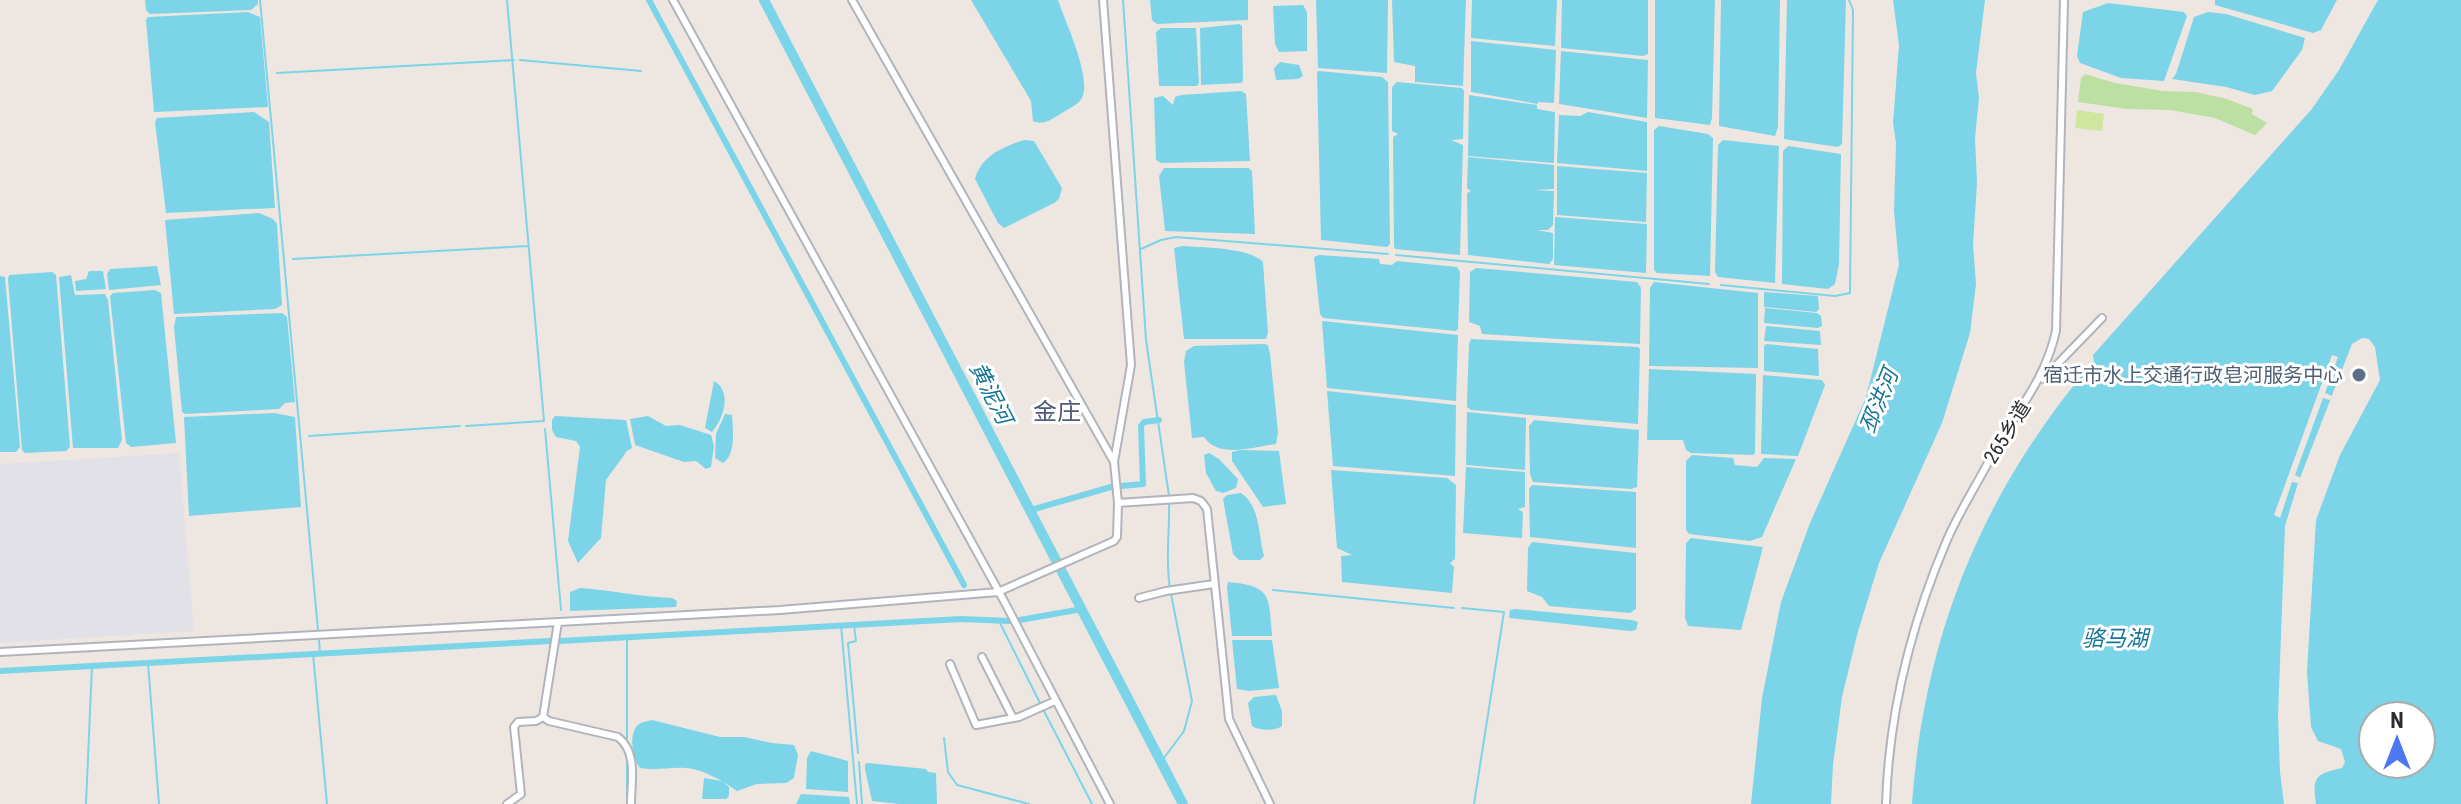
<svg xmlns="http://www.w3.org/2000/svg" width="2461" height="804" font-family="'Roboto Condensed','Noto Sans SC',sans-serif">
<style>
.industrial{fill:#e2e1e7}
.green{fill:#bce0a1}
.pitch{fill:#cee69e}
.water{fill:#7cd4e8;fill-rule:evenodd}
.pier{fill:#eee7e1}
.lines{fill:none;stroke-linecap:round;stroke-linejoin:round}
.stream{stroke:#7cd4e8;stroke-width:2}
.canal{stroke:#7cd4e8;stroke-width:6}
.river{stroke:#7cd4e8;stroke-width:10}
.minor-casing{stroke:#b1b4bc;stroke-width:10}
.minor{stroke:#fff;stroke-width:6}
.service-dot{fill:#5c6f8a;stroke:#fff;stroke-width:3}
.labels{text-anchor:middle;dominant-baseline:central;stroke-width:6;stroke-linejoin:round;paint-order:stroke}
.service-label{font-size:20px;fill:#4e5e75;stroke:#fff;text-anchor:end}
.street-label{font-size:20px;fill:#2d2d2d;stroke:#fff}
.water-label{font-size:22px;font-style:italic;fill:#167698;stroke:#fff}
.quarter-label{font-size:24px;fill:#505b7c;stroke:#fff}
</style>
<rect width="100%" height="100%" fill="#eee7e1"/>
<path class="industrial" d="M179 453 194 631 0 643V464Z"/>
<path class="green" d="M2085 74 2115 83 2163 91 2196 92 2227 99 2253 109 2252 114 2267 123 2255 135 2215 118 2170 110 2127 109 2078 102 2081 78Z"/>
<path class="pitch" d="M2077 110 2104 114 2102 131 2075 128Z"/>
<path class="water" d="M145 0H258V4L251 10 150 14 146 10Z
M971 0H1058C1065 21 1092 78 1082 98 1078 105 1068 109 1062 113 1052 119 1044 126 1033 121L1031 101Z
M1150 0H1248V20L1157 24 1152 20Z
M1316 0H1388L1387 73 1318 68Z
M1392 0H1466L1463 86 1415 82V66L1394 62Z
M1472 0H1557L1555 46 1471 38Z
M1562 0H1648V54L1643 56 1561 48Z
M1655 0H1715L1712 118 1710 125 1655 118Z
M1721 0H1780L1778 127 1775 136 1719 126Z
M1787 0H1846L1842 144 1838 147 1784 139Z
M1893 0H1985L1976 73 1979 98 1975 138 1977 183 1973 245 1976 284 1970 333 1942 423 1879 563 1857 635 1842 697 1833 765 1831 804H1751L1762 698 1781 602 1810 523 1866 397 1899 265 1894 211 1896 143 1893 123 1899 45Z
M2215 0H2337L2321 30 2313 33 2215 5Z
M2378 0H2461V804H2316C2312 776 2316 774 2342 768L2345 762 2341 749 2318 741 2311 727 2307 672 2316 520 2340 455 2380 380 2375 347 2369 339 2362 338 2352 344 2298 483 2285 526 2278 717 2280 772 2284 804H1912C1924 635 1983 490 2094 361L2093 355 2311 110 2339 70ZM2373 716H2421V764H2373Z
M2108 3 2184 12 2187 16 2164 81 2121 78 2080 63 2077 56 2083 12Z
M1303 5 1307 12V51L1279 52 1275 44 1273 6Z
M248 12 260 17 268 107 154 112 146 20 148 17Z
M2208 12 2226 14 2305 38 2302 50 2272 91 2255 95 2226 87 2172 79 2176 74 2194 17Z
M1239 24 1242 26 1243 81 1241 83 1201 85 1200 28Z
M1161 28H1196L1199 83 1197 86H1159L1156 32Z
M1471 41 1556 50 1554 103 1538 102V104L1471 92Z
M1561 51 1648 60 1647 118 1559 104Z
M1280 62 1299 65 1303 76 1298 79 1276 80 1274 68Z
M1319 71 1382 77 1388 82 1390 244 1387 247 1321 240 1317 72Z
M1397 82 1462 88 1464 91 1463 139 1451 140 1463 145 1460 255 1395 249 1394 246 1393 137 1398 134 1392 131V87Z
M1241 91 1246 94 1250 161 1161 163 1156 160 1154 98 1163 96 1173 105 1175 97 1181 95Z
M1469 95 1537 105V109L1555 112 1554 163 1468 156Z
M254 112 269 122 275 208 166 213 155 122 157 118Z
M1588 112 1647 122V171L1557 163 1559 115 1580 116Z
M1659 126 1708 134 1713 138 1710 276 1657 273 1654 270V130Z
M1024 140 1034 141 1062 188 1059 199 1054 203 1004 228 998 223 975 179C981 156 1003 147 1024 140Z
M1723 140 1779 146 1775 283 1718 277 1715 272 1718 145Z
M1788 146 1841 154 1839 264 1835 284 1828 289 1782 284 1783 151Z
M1468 157 1554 165V189L1534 190 1554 191 1553 225 1548 230H1537L1553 233V259L1549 264 1468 255 1467 193 1471 191 1467 188Z
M1557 166 1647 173 1646 222 1557 215Z
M1164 168H1249L1252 171 1255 234 1165 231 1159 176Z
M259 213 273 219 277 224 282 305 275 309 174 314 165 220Z
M1555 217 1647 224 1646 273 1554 265Z
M1183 246C1205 248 1248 247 1263 262L1268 333 1266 339H1184L1174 248Z
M1319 255 1379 259 1380 264 1392 265 1397 261 1457 267 1460 272 1458 329 1456 331 1323 318 1320 314 1314 257Z
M157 266 161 285 109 290 107 274 110 269Z
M1476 268 1637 282 1641 288 1640 344 1482 334 1480 326 1469 322 1470 272Z
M89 271H103L106 289 76 291 75 281 86 279Z
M52 272 56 275 70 447 66 451 25 453 22 450 8 279 9 275Z
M71 275 75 295 105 294 108 300 122 440 118 448H73L59 277Z
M0 276 5 277 20 447 16 452H0Z
M1654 282 1758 293V368L1649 366 1650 288Z
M155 290 161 293 176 443 131 447 126 443 110 296 113 293Z
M1764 292 1818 296 1819 309 1816 312 1764 307Z
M1765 308 1817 313 1821 316 1822 326 1818 328 1764 323Z
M282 313 287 317 295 402 285 403 279 409 185 414 182 412 174 327 176 317Z
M1322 321 1458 335 1456 401 1327 388Z
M1766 326 1820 331 1821 345 1764 341Z
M1471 339 1638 347 1640 349 1638 424 1471 410 1467 407V400L1469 344Z
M1264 344 1268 345 1270 354 1278 432 1276 444C1253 447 1219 459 1204 437L1192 438 1184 362 1186 351 1194 346Z
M1766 344 1818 349 1819 376 1764 371V346Z
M1649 369 1756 374 1755 453 1753 455 1691 453 1686 450 1683 440H1647Z
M1763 375 1822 380 1825 385 1798 456 1761 454Z
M714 381C733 392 723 419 712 432L705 428Z
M1327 391 1456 405 1455 476 1333 466Z
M1467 412 1526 418 1525 470 1466 465Z
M274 413 295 417 301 507 189 516 184 417Z
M725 414 732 415C733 431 736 454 723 463L715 458 716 434Z
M555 416 626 420 632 448 627 451 606 480 601 538 578 563 568 541 580 447 576 441 556 437 552 430V420Z
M648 416 666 426 680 425 711 435 714 446 711 467 706 469 696 461 684 462 635 445 630 419Z
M1534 420 1639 430 1637 487 1631 489 1533 482 1530 474 1529 426Z
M1240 450 1279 451 1286 504 1263 507 1232 461V452Z
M1209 453 1219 459 1238 479 1236 488 1223 493 1216 491 1206 473 1204 455Z
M1692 455 1733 458 1735 465 1757 467 1764 458 1796 459 1762 537 1750 541 1689 534 1686 530V461Z
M1466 467 1525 472V507L1518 509 1523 512 1522 538 1463 533Z
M1331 470 1447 478 1456 485 1455 559 1450 563 1454 567 1452 593 1342 582 1341 556 1352 555 1337 548Z
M1532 485 1636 492V548L1530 537 1529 489Z
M1241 493C1261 507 1258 535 1264 556L1260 560H1239L1233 554 1223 499 1227 495Z
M1691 538 1763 547 1741 630 1688 626 1685 618 1686 543Z
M1532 542 1636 553V609L1630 613 1549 606 1542 597 1527 591 1528 548Z
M1228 582C1272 586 1269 596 1272 636H1232L1227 588Z
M580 588C611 590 641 597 672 598L677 601 676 607 570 611V592Z
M1515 609 1632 620 1638 622 1636 630 1630 631 1509 618 1510 610Z
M1232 640H1272L1279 688 1249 691 1237 689Z
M1276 695 1282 711V726C1275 731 1259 731 1252 726L1248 703 1254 697Z
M652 720 720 737H744L772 743 794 745 798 755 794 778 786 783 757 784 737 791C723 781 703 769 685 768 669 767 656 771 640 768 632 759 628 732 639 724 642 722 649 721 652 720Z
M811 751 848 761V792L806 789 807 758Z
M868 763 926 769 928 772 936 773 937 804H899L872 801 865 769V764Z
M704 778 722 781 729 787V796L726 799H702Z
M801 794 849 797 850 804H796Z"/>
<path class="pier" d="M2332 355 2338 357 2325 393 2332 396 2330 400 2323 398 2295 475 2301 478 2298 483 2292 482 2280 518 2274 515Z"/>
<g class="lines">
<path class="stream" d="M260 0 318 630
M1123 0 1146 340 1169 496
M520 60 641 71
M277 73 514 60
M1141 249 1161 240 1176 237 1388 254
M1396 255 1709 284
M293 259 528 246
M1721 285 1835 296 1850 293 1853 10 1849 0
M466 426 544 421 507 0
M545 429 561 610
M309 436 460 426
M1169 503C1170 531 1165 561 1170 588
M1273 590 1454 608
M1462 608 1504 612 1474 804
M999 621 1040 703
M841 625 857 804
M854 625 856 641 848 643 858 753
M627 637V739
M319 640 320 654
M313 654 327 804
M148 663 159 804
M1044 711 1092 804
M944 738 948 772 957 785 1029 804
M859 762 862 804
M1161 762 1184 731 1192 701 1171 594
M86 804 92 666
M627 804V757"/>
<path class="canal" d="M649 0 964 585
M1121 486 1143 484 1141 426 1144 422 1159 420
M1031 510 1111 487
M1020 620 1082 609
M560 641 961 619 1009 621
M0 671 551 641"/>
<path class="river" d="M764 0 1183 804"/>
<g class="minor-casing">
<path id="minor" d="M673 0 1004 601 1110 804
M852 0 1114 462
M1103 0 1131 365 1114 462 1118 503 1193 498 1201 501 1207 509 1229 719 1270 804
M2043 379 2102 318
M1139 598 1166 591 1214 584
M0 652 780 610 998 592 1114 541 1117 537 1118 503
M982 657 1013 718
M950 664 976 725 1019 717 1055 701
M543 717 549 721 618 737C638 753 631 780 631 804
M507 804 521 794 514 727 518 722 536 721 543 717 558 622
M1886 804C1889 712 1911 624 1947 540 1959 512 1976 486 1990 459 2014 413 2044 384 2056 331L2064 0"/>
</g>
<use href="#minor" class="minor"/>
</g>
<circle class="service-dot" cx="2359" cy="375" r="8"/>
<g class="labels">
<g class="service-label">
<text x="2343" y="375">宿迁市水上交通行政皂河服务中心</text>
</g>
<g class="street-label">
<text transform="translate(2007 432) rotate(-58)">265乡道</text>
</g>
<g class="water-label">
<text transform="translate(991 393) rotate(63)">黄泥河</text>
<text transform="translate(1879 401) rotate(-68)">邳洪河</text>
<text x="2115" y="638">骆马湖</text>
</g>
<g class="quarter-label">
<text x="1057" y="412">金庄</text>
</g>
</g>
<g transform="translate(2397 740)"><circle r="38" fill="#ffffff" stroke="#ababab" stroke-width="2"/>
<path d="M0-6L14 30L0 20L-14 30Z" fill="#4d78ef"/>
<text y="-12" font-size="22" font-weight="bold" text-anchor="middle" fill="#2d2d2d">N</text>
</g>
</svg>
